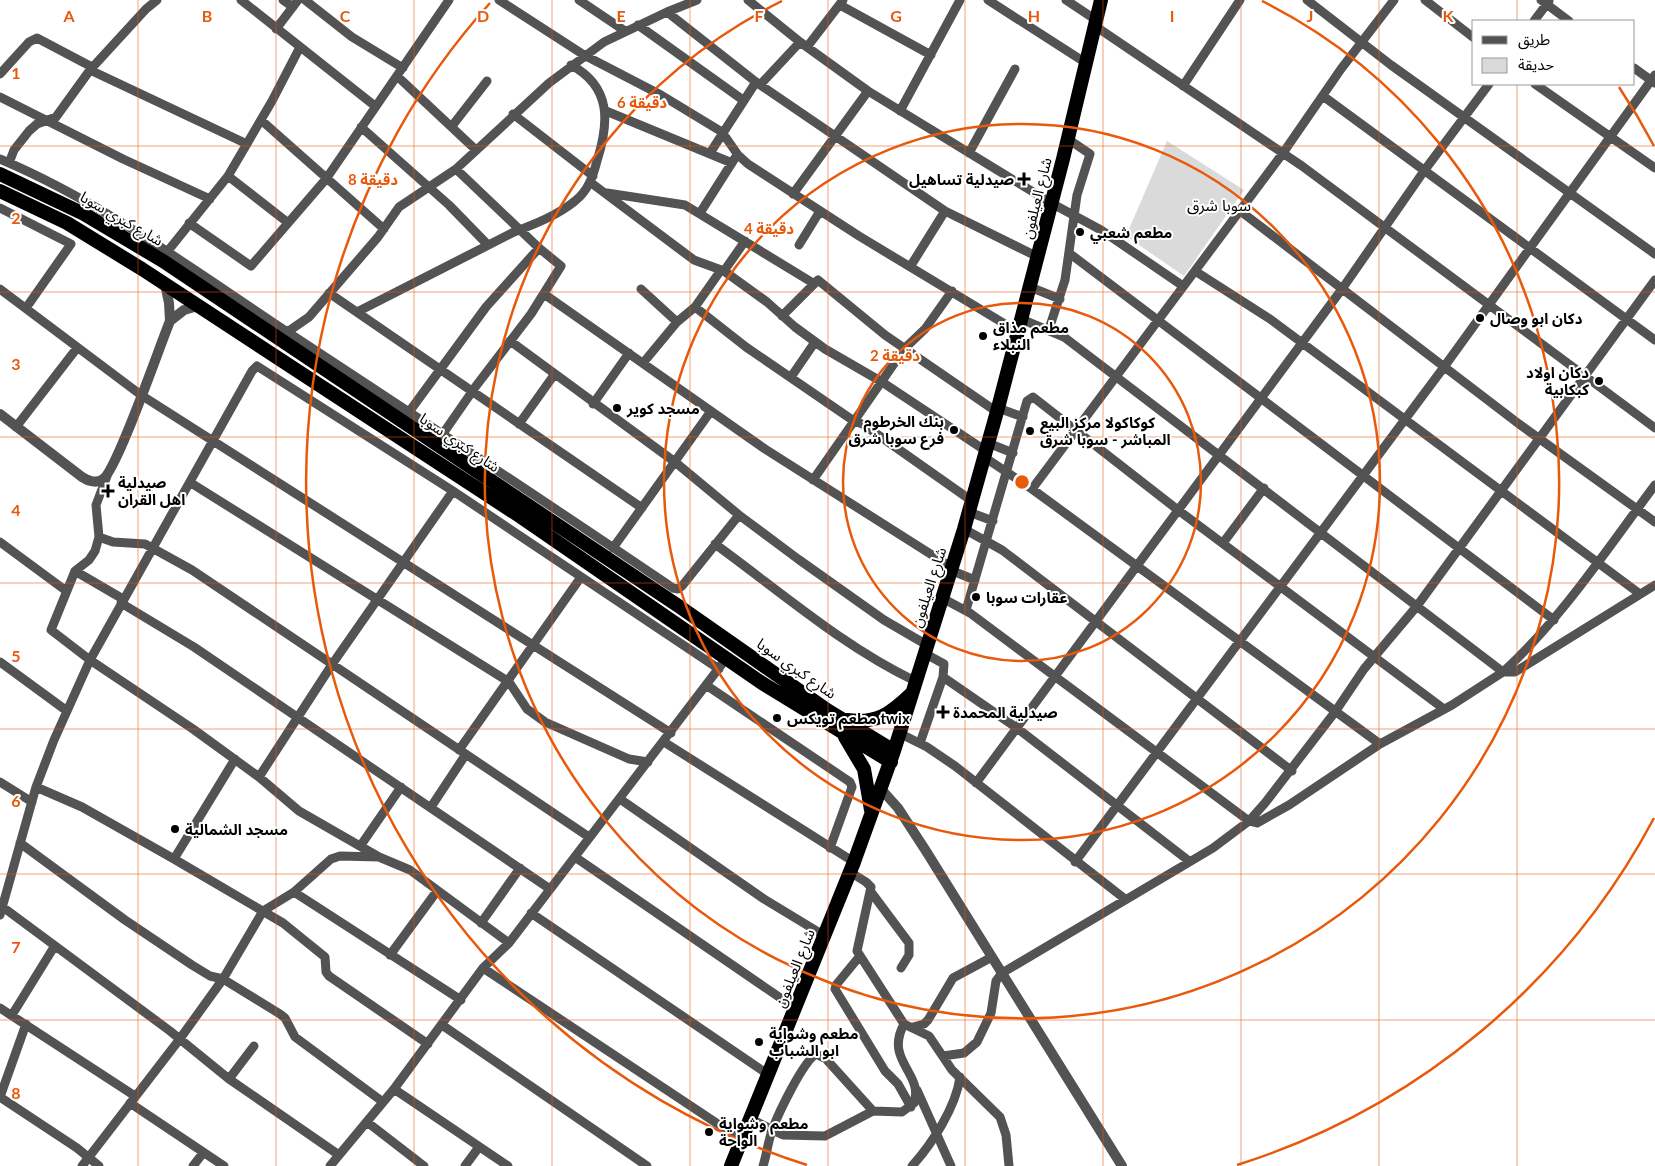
<svg xmlns="http://www.w3.org/2000/svg" width="1655" height="1166" font-family="Lato,'Noto Sans Arabic',sans-serif">
<style>
.green{fill:#dadada}
.lines{fill:none;stroke-linecap:round;stroke-linejoin:round}
.minor{stroke:#535353;stroke-width:9}
.tertiary{stroke:#535353;stroke-width:10}
.trunk{stroke:#000;stroke-width:14}
.grid{fill:none;stroke:#e8590c;stroke-width:1;stroke-opacity:0.55}
.ring{fill:none;stroke:#e8590c;stroke-width:2.5}
.poi-dot{fill:#000;stroke:#fff;stroke-width:2}
.labels{text-anchor:middle;dominant-baseline:central;stroke-width:4;stroke-linejoin:round;paint-order:stroke}
.poi-label{font-size:15px;font-weight:bold;fill:#000;stroke:#fff;text-anchor:start}
.street-label{font-size:15px;fill:#000;stroke:#fff}
.neighbourhood-label{font-size:16px;fill:#000;stroke:#fff}
.grid-label{font-size:16px;text-anchor:middle;font-weight:bold;fill:#e8590c;stroke:#fff;stroke-width:4;stroke-linejoin:round;paint-order:stroke}
.centre{fill:#e8590c;stroke:#fff;stroke-width:2.5}
.ring-label{font-size:15px;text-anchor:middle;font-weight:bold;fill:#e8590c;stroke:#fff;stroke-width:4;stroke-linejoin:round;paint-order:stroke}
</style>
<rect width="100%" height="100%" fill="#fff"/>
<path class="green" d="M1167 141 1244 190 1184 276 1126 236Z"/>
<g class="lines">
<path class="minor" d="M241 0 375 106
M283 0 293 7
M305 0 352 37 403 68
M499 0 584 55 661 95 722 132 738 155 748 164 859 236 1018 332
M579 0 625 31
M748 0 800 42 868 91 1051 203 1101 230 1183 286
M988 0 1086 63
M1066 0 1096 20
M1307 0 1391 65 1655 254
M1425 0 1474 38
M1541 0 1569 21
M840 5 931 55
M667 12 756 82 945 211 1038 257
M1534 21 1549 1
M638 25 743 100
M1095 26 1302 166 1655 428
M276 29 298 0
M807 47 843 0
M1634 68 1655 83
M90 70 247 144
M0 74 29 42 37 38 92 67
M397 76 476 150
M1535 84 1655 168
M760 85 800 42
M1183 86 1240 0
M1323 96 1655 340
M0 97 123 159 210 199
M606 111 732 163
M900 111 960 0
M513 114 593 176
M261 120 384 229
M452 126 487 81
M361 127 449 205 488 245
M710 153 756 82
M969 153 1015 69
M0 159C104 203 195 271 289 333 417 417 546 502 673 588L678 589 682 586 739 515
M9 163 14 150 29 131 37 124 56 117 90 70 146 9 157 0
M228 176 287 222
M590 182 694 260 724 271 767 302 795 327 825 349 882 382 986 451
M607 193 685 205 813 283
M793 194 868 91
M0 208 71 244 26 308
M1239 210 1519 424 1655 522
M700 213 735 158
M189 223 251 266 326 179 449 0
M799 245 820 211
M167 252 228 176 272 101 300 47
M1069 253 1554 620
M910 267 945 211
M724 271 745 241
M1195 271 1270 319 1640 594
M1030 287 1060 299
M0 289 141 395 671 733
M641 289 677 322
M329 293 642 508
M544 294 765 449 951 567
M695 307 746 347 851 419 864 425 972 501
M357 312 514 232C535 224 558 215 575 201 588 191 593 176 597 161 609 123 612 87 571 65
M782 316 818 280 885 335 997 412
M1021 319 1064 337 1503 672C1562 618 1607 549 1655 485
M1049 329 1065 280 1077 195 1090 154 1068 139
M283 335 309 317 378 237 399 207 456 169 549 83 604 42 667 12 697 0
M510 341 675 462 739 515 798 559 884 620 927 645
M643 363 677 322 695 307 721 270
M791 377 815 342
M593 404 629 353
M998 408 1023 417
M409 412 486 307 539 248
M519 424 554 375
M16 427 77 348
M442 435 476 386 531 314 561 266 539 248 456 169
M988 443 1013 453
M984 457 1032 489 1380 744
M107 476 96 505 99 537 95 551 89 560 75 571 51 630 90 660 193 729 259 777 299 811 379 857 410 870 509 943
M813 480 905 348 925 329 952 291
M191 483 509 682 527 709 545 722 629 759 648 762
M1032 489 1283 153 1341 69 1394 0
M969 512 993 521
M964 529 1002 550 1292 771
M99 537 113 542 145 544 192 570 589 837
M0 542 65 590
M1223 543 1264 488
M715 544C781 592 841 645 915 681
M613 548 711 411
M950 570 975 580
M75 571 123 599
M942 598 970 613 1249 821 1257 823 1289 805 1380 744 1452 705 1503 672H1515L1655 585
M121 603 194 647 550 889
M966 610 1027 401 1033 397 1178 510 1444 709
M924 653 944 664 943 677 1017 728 1189 861
M0 662 67 711
M706 685 850 782 852 787 830 848
M899 733 927 747 955 766 1125 899
M664 742 854 862
M920 743 943 677
M459 750 581 577
M259 777 333 663 453 491
M0 782 32 802
M976 783 1342 289 1424 171 1489 84
M36 787 82 807 174 859 235 759
M620 799 764 899 825 936
M431 807 466 754
M20 843 125 920 192 965 210 976 223 979 280 1014 285 1018 295 1037 383 1102
M361 845 401 787
M575 857 795 1008
M174 859 283 923 325 957 326 972 329 976 428 1044
M1075 862 1444 367 1655 75
M294 892 461 1000
M871 892 909 943V955L901 968
M0 905 170 1031 229 1079 339 1155
M531 913 769 1075
M0 915 36 787 54 740 90 660 252 371 257 366 453 491 719 669
M481 923 520 868
M390 955 437 891
M859 957 836 985 835 989 885 1071 898 1084 911 1107
M483 968 742 1140
M0 1008 135 1096
M12 1015 54 947
M26 1024 0 1097 77 1148 99 1166
M904 1024 929 1036 952 1070 1000 1117 1006 1135 1009 1166
M442 1025 647 1166
M913 1027 924 1024 928 1020 953 978 992 957
M943 1056 964 1053 977 1042 991 1013 996 981 1002 973 1213 848 1249 821 1265 803 1335 712 1364 669 1417 606 1655 280
M229 1079 254 1046
M394 1089 508 1166
M917 1090 951 1166
M130 1103 224 1166
M751 1119 783 1135 825 1136 873 1111 902 1112 914 1103C924 1073 884 1061 904 1024L857 951 871 887 866 882 850 872
M367 1122 424 1166
M82 1166 179 1040 223 979 263 911 294 892 331 859 340 856 379 857
M193 1166 203 1153
M330 1166 394 1089 483 968 509 943 722 664
M465 1166 479 1147
M763 1166C767 1154 768 1140 773 1128 779 1112 803 1062 816 1054L826 1059 873 1111
M912 1166C932 1144 956 1107 960 1077"/>
<path class="tertiary" d="M170 321 184 310 198 306
M0 414 82 477C88 481 97 484 103 479 117 470 160 345 170 321L169 303 165 284
M881 789 898 808 926 851 1122 1166"/>
<path class="trunk" d="M0 174 84 214 163 261 680 607 827 710 894 751
M0 191 67 223 142 269 521 517 762 683 891 762
M847 720C877 724 890 714 911 694
M845 737 864 769 871 810
M731 1166 854 862 894 751 964 529 998 408 1063 159 1101 0"/>
</g>
<path class="grid" d="M138 0V1166M276 0V1166M414 0V1166M552 0V1166M690 0V1166M828 0V1166M965 0V1166M1103 0V1166M1241 0V1166M1379 0V1166M1517 0V21M1517 84V1166M0 146H1655M0 292H1655M0 437H1655M0 583H1655M0 729H1655M0 874H1655M0 1020H1655"/>
<g class="ring">
<circle cx="1022" cy="482" r="179"/>
<circle cx="1022" cy="482" r="358"/>
<path d="M1262 1A537 537 0 1 1 782 1"/>
<path d="M1654 818A716 716 0 0 1 1237 1165M807 1165A716 716 0 0 1 490 3M1619 87A716 716 0 0 1 1654 146"/>
</g>
<g class="poi-dot">
<path d="M1021.5 171.5h5v5h5v5h-5v5h-5v-5h-5v-5h5z"/>
<circle cx="1080" cy="232" r="5"/>
<circle cx="1480" cy="318" r="5"/>
<circle cx="983" cy="336" r="5"/>
<circle cx="1599" cy="381" r="5"/>
<circle cx="617" cy="408" r="5"/>
<circle cx="954" cy="430" r="5"/>
<circle cx="1030" cy="431" r="5"/>
<path d="M105.5 483.5h5v5h5v5h-5v5h-5v-5h-5v-5h5z"/>
<circle cx="976" cy="597" r="5"/>
<path d="M940.5 704.5h5v5h5v5h-5v5h-5v-5h-5v-5h5z"/>
<circle cx="777" cy="718" r="5"/>
<circle cx="175" cy="829" r="5"/>
<circle cx="759" cy="1042" r="5"/>
<circle cx="709" cy="1132" r="5"/>
</g>
<g class="labels">
<g class="poi-label">
<text x="1014" y="179" text-anchor="end">صيدلية تساهيل</text>
<text x="1090" y="232">مطعم شعبي</text>
<text x="1490" y="318">دكان ابو وصال</text>
<text x="993" y="327">مطعم مذاق<tspan x="993" dy="17">النبلاء</tspan></text>
<text x="1589" y="372" text-anchor="end">دكان اولاد<tspan x="1589" dy="17">كبكابية</tspan></text>
<text x="627" y="408">مسجد كوير</text>
<text x="944" y="421" text-anchor="end">بنك الخرطوم<tspan x="944" dy="17">فرع سوبا شرق</tspan></text>
<text x="1040" y="422">كوكاكولا مركز البيع<tspan x="1040" dy="17">المباشر - سوبا شرق</tspan></text>
<text x="118" y="482">صيدلية<tspan x="118" dy="17">اهل القران</tspan></text>
<text x="986" y="597">عقارات سوبا</text>
<text x="953" y="712">صيدلية المحمدة</text>
<text x="787" y="718">مطعم تويكس twix</text>
<text x="185" y="829">مسجد الشمالية</text>
<text x="769" y="1033">مطعم وشواية<tspan x="769" dy="17">ابو الشباب</tspan></text>
<text x="719" y="1123">مطعم وشواية<tspan x="719" dy="17">الواحة</tspan></text>
</g>
<g class="street-label">
<text transform="translate(1036 198) rotate(-76)">شارع العيلفون</text>
<text transform="translate(122 218) rotate(30)">شارع كبري سوبا</text>
<text transform="translate(460 442) rotate(34)">شارع كبري سوبا</text>
<text transform="translate(928 587) rotate(-72)">شارع العيلفون</text>
<text transform="translate(797 668) rotate(35)">شارع كبري سوبا</text>
<text transform="translate(794 968) rotate(-68)">شارع العيلفون</text>
</g>
<g class="neighbourhood-label">
<text x="1219" y="204">سوبا شرق</text>
</g>
</g>
<g class="grid-label">
<text x="69" y="22">A</text>
<text x="207" y="22">B</text>
<text x="345" y="22">C</text>
<text x="483" y="22">D</text>
<text x="621" y="22">E</text>
<text x="759" y="22">F</text>
<text x="896" y="22">G</text>
<text x="1034" y="22">H</text>
<text x="1172" y="22">I</text>
<text x="1310" y="22">J</text>
<text x="1448" y="22">K</text>
<text x="16" y="79">1</text>
<text x="16" y="224">2</text>
<text x="16" y="370">3</text>
<text x="16" y="516">4</text>
<text x="16" y="662">5</text>
<text x="16" y="807">6</text>
<text x="16" y="953">7</text>
<text x="16" y="1099">8</text>
</g>
<circle cx="1022" cy="482" r="8" class="centre"/>
<g class="ring-label">
<text x="642" y="108">6 دقيقة</text>
<text x="373" y="185">8 دقيقة</text>
<text x="769" y="234">4 دقيقة</text>
<text x="895" y="361">2 دقيقة</text>
</g>
<rect x="1472" y="20" width="162" height="65" fill="#ffffff" stroke="#999999"/>
<rect x="1482" y="36" width="25" height="8" fill="#535353" stroke="#999999"/>
<text x="1518" y="45" font-size="15" fill="#000000">طريق</text>
<rect x="1482" y="58" width="25" height="15" fill="#dadada" stroke="#999999"/>
<text x="1518" y="70" font-size="15" fill="#000000">حديقة</text>
</svg>
